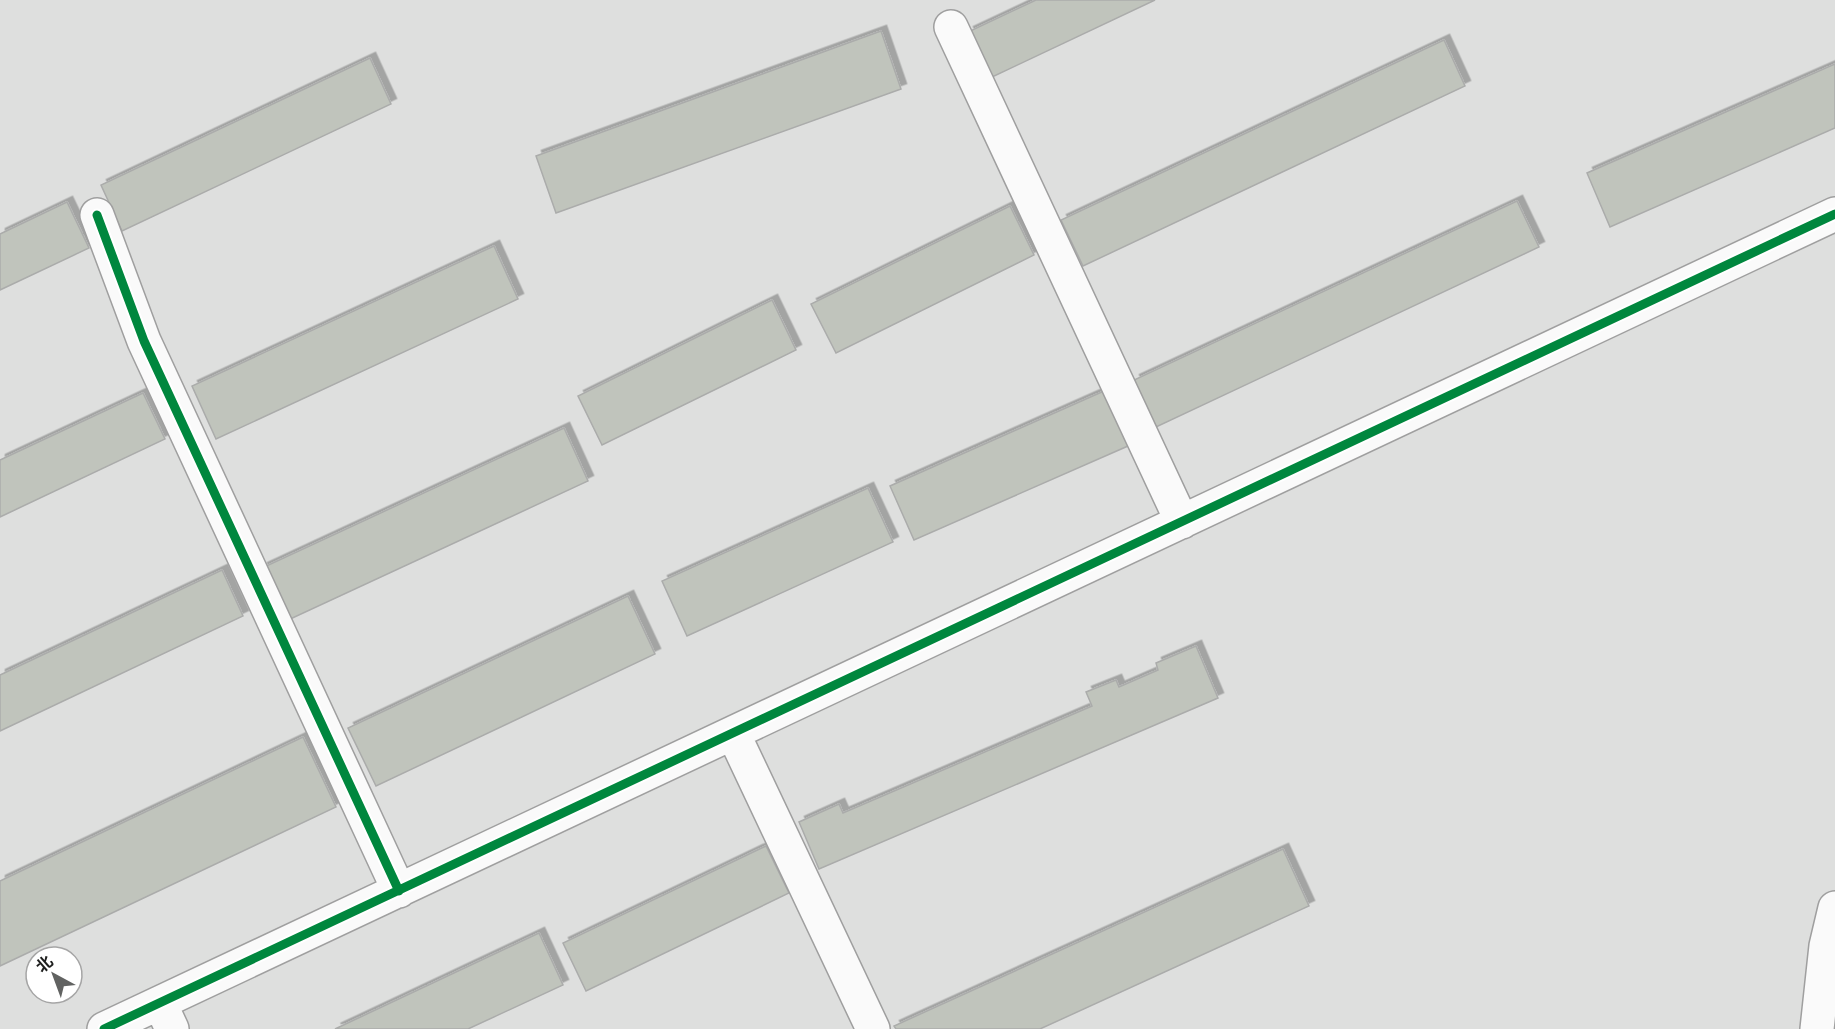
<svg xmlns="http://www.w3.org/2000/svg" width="1835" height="1029" font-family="Figtree,'Noto Sans SC',sans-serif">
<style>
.building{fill:#c0c4bc;stroke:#abacab;stroke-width:1.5;filter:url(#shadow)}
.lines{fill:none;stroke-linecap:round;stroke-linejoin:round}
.minor-casing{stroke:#9f9f9f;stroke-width:36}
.minor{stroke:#fafafa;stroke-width:33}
.cycleway-casing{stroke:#fff;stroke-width:13}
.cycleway{stroke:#00873e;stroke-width:9}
</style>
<defs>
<filter id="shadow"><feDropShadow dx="5.5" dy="-5.5" stdDeviation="0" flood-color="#0004"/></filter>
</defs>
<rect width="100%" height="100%" fill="#dedfde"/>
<path class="building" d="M1036 0H1155L990 78 968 32Z
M881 31 901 89 556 213 536 156Z
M1444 40 1465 86 1083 266 1061 220Z
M370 58 391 104 122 231 101 185Z
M1835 64V128L1610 227 1587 173Z
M1517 201 1539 247 1156 427 1134 380Z
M67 202 89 248 0 290V234Z
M1010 206 1034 255 836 353 811 304Z
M494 246 518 299 216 439 192 386Z
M772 300 796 350 602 445 578 396Z
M1104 391 1128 446 914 540 890 486Z
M143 393 165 439 0 517V460Z
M564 428 588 481 286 621 262 568Z
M868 488 893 542 687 636 662 581Z
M222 570 243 616 0 731V675Z
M628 596 655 654 376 786 348 728Z
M1196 646 1218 698 819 869 799 822 839 804 843 813 1092 706 1086 692 1116 680 1119 687 1158 670 1156 663Z
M303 737 336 807 0 966V881Z
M766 846 789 893 586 991 563 943Z
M1283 849 1309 906 1040 1029H896L894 1026Z
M539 933 563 985 468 1029H335Z"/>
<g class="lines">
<g class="minor-casing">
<path id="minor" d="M951 27 1182 522
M97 215 144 341 399 891
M733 733 873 1029
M160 1003 172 1029
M104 1029 1835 214
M1817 1029 1826 946 1835 908"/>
</g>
<use href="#minor" class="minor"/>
<g class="cycleway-casing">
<path id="cycleway" d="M97 215 144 341 399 891
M104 1029 1835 214"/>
</g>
<use href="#cycleway" class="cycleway"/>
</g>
<g transform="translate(54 975) rotate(319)"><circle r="28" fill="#ffffff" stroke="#a5a5a5" stroke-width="1.5"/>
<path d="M0-4.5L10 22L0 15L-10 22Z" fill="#616261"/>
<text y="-9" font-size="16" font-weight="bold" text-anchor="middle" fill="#1d1e1d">北</text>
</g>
</svg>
